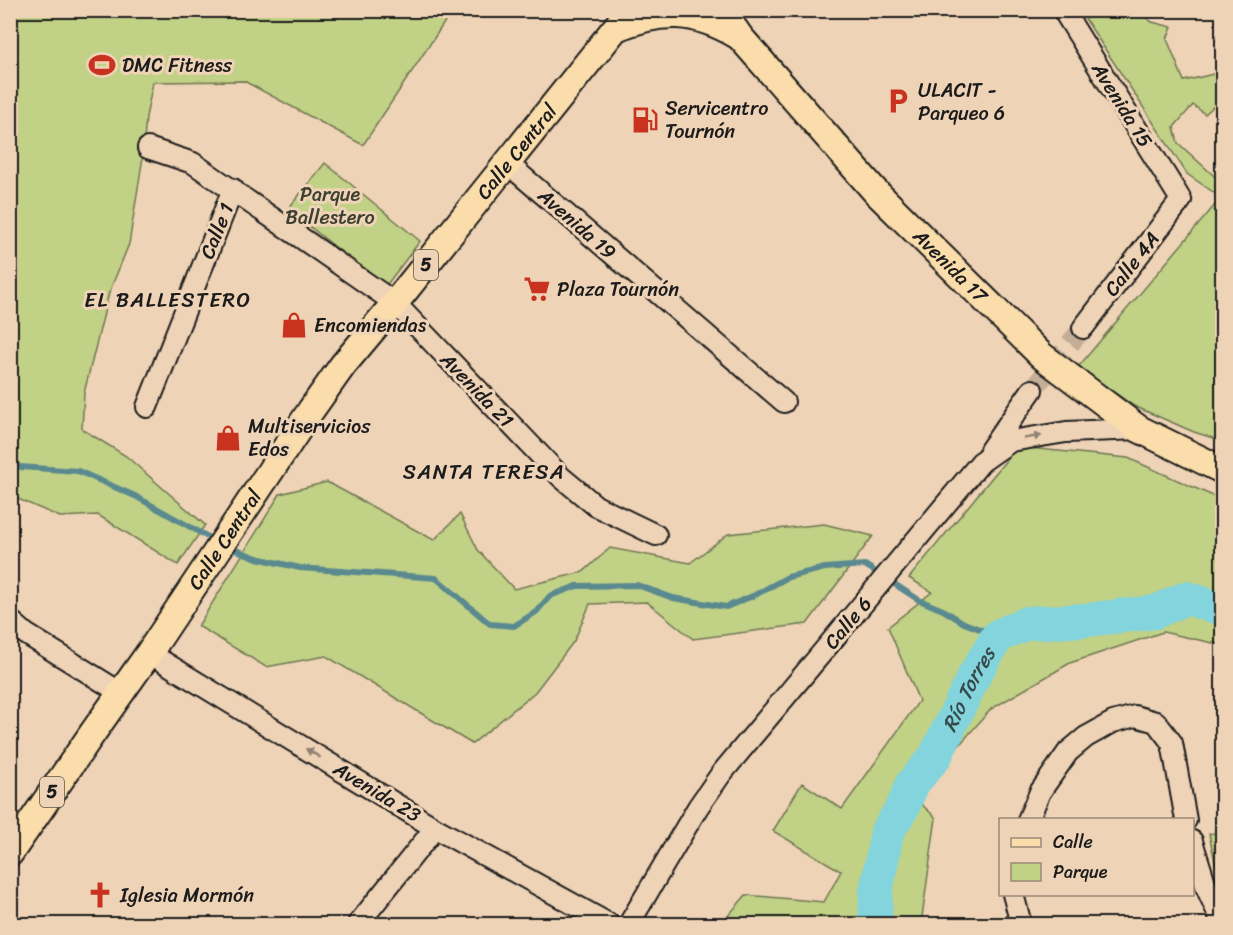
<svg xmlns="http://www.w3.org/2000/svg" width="1233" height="935" font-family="Sriracha,sans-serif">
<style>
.green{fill:#c1d186;stroke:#6e7651;stroke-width:1.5}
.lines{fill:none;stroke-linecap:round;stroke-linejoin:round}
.stream{stroke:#5a8a8f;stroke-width:6}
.river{stroke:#83d4dc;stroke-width:34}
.minor-tunnel{stroke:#c5ae97;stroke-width:20;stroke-dasharray:20 10;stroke-linecap:butt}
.minor-casing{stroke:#1c1c1c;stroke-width:24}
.major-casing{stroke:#1c1c1c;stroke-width:30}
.minor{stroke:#efd3b6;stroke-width:20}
.major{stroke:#fbddab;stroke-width:26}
.oneway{fill:#908171}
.labels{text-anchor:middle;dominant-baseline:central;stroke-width:6;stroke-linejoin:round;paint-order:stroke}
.shield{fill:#efd3b6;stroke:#5b534a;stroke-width:1.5}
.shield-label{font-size:18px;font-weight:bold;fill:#1c1c1c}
.poi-label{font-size:20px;fill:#1c1c1c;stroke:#efd3b6;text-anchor:start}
.street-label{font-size:20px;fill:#1c1c1c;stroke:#efd3b6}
.park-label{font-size:20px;fill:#3d4031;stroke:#efd3b6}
.neighbourhood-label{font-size:21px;letter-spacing:1.5px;fill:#1c1c1c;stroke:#efd3b6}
.water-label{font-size:21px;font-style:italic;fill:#364a4c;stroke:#efd3b6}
</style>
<rect width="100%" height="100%" fill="#efd3b6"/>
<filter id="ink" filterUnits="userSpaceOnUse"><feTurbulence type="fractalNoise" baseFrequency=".0167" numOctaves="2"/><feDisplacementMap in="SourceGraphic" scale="12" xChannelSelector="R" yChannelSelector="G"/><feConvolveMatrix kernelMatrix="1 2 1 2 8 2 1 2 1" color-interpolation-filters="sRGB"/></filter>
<g filter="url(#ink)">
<path class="green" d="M10 11H452L363 145 244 81 153 82 146 117 142 163 129 244 109 293 84 393 82 429 126 456 205 525 178 565 98 515 60 517 11 496Z
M1080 11H1128L1132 16 1137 11 1152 22 1172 27 1167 39 1184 81 1222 72V99L1205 114 1193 105 1174 127 1178 143 1222 183V198L1187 174Z
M325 163 420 241 385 287 288 209Z
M1215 205 1222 211V441L1194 432 1134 406 1078 367Z
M1028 448 1128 458 1222 500V645L1163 632 1070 663 991 709 955 750 942 757 915 798 936 818 921 924H721L746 895 824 902 841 871 773 831 802 783 842 809 919 701 888 627 932 592 909 578 1013 452Z
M327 482 434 540 460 514 478 550 514 589 583 572 610 548 690 563 728 534 824 524 873 536 807 624 693 639 647 602 590 604 574 641 535 692 472 744 326 656 266 667 198 626 280 494Z
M1222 831V882L1215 862 1209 834Z"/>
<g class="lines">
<path class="stream" d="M10 463 20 467 78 471 135 496 217 542
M226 546 257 558 300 568 436 578 490 624 514 626 536 612 550 596 577 586 637 585 673 598 726 607 755 595 788 577 825 568 865 565 919 600 943 610 964 623 998 636"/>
<path class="river" id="s1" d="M875 924 876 893 887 832 903 807 912 784 935 757 975 674 998 636 1027 623 1086 620 1155 612 1186 598 1222 609"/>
<path class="minor-tunnel" d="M1032 390 1083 328"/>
<g class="minor-casing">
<path id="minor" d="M1063 10 1181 200 1083 328
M148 148 193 163 395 303 561 477 596 506 656 535
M507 163 784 402
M147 407 233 189
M990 450 1032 390
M10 620 26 634 121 693
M149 653 435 828 609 924
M1028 820 1040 792 1068 752 1086 737 1113 722 1135 716 1156 722 1172 743 1186 820
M1192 841 1207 889 1222 922
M1013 894 1021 924
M358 924 435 828
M629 924 698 807 721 774 981 462 1011 441 1066 432 1139 429"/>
</g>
<g class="major-casing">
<g id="major">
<path id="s2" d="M721 10 740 37 875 191 1042 356 1139 429 1222 470"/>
<path d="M616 28C662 9 694 10 737 35"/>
<path id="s3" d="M10 853 94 731 149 653 311 410 343 365 395 303 630 10"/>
</g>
</g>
<use href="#minor" class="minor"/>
<use href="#major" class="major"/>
</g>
<defs><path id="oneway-solid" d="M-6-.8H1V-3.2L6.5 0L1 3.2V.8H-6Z" transform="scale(1.5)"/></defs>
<g class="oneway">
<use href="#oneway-solid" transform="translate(1033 437) rotate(-9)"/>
<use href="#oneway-solid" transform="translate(313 753) rotate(-149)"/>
</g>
</g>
<defs>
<g id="stadium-bare" transform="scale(2.07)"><path d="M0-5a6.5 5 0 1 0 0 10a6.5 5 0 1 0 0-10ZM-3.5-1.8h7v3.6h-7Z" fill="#c8321e" stroke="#efd3b6" stroke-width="2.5" paint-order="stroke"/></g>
<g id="parking-bare" transform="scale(2.07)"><path d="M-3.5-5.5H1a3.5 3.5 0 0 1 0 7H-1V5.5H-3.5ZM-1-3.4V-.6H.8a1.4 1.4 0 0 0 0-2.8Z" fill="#c8321e" stroke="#efd3b6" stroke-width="2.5" paint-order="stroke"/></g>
<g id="fuel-bare" transform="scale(2.07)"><path d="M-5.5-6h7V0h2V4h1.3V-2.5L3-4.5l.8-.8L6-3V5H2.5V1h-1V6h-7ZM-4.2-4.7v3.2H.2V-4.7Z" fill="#c8321e" stroke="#efd3b6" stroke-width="2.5" paint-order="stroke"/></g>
<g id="supermarket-bare" transform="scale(2.07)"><path d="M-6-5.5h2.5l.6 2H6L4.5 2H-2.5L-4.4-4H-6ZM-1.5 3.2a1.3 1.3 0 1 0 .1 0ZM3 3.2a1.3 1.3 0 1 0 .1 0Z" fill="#c8321e" stroke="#efd3b6" stroke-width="2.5" paint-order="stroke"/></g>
<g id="shop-bare" transform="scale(2.07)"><path d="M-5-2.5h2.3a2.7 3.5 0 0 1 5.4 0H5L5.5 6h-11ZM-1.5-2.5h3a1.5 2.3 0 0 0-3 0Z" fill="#c8321e" stroke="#efd3b6" stroke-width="2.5" paint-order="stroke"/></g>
<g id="church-bare" transform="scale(2.07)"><path d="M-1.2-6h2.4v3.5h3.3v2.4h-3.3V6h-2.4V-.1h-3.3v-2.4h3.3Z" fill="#c8321e" stroke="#efd3b6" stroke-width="2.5" paint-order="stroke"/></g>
</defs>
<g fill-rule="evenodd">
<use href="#stadium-bare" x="102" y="65"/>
<use href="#parking-bare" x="898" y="101"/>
<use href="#fuel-bare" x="645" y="120"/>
<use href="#supermarket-bare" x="537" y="289"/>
<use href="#shop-bare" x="294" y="325"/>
<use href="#shop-bare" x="228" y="438"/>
<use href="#church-bare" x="100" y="895"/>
</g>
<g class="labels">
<g class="shield">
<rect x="414" y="250" width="24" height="30" rx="4.5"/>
<rect x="40" y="777" width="24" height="30" rx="4.5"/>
</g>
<g class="shield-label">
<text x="426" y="265">5</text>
<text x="52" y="792">5</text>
</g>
<g class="poi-label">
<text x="122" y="65">DMC Fitness</text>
<text x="918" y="90">ULACIT -<tspan x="918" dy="23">Parqueo 6</tspan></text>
<text x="665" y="108">Servicentro<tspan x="665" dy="23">Tournón</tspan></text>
<text x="557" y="289">Plaza Tournón</text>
<text x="314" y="325">Encomiendas</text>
<text x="248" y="426">Multiservicios<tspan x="248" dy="23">Edos</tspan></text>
<text x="120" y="895">Iglesia Mormón</text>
</g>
<g class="street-label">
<text transform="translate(1122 105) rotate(58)">Avenida 15</text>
<text stroke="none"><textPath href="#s3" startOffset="866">Calle Central</textPath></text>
<text transform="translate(577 224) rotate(41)">Avenida 19</text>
<text transform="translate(217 231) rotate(-68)">Calle 1</text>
<text transform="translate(1132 264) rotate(-52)">Calle 4A</text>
<text stroke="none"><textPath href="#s2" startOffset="344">Avenida 17</textPath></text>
<text transform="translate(477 390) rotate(46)">Avenida 21</text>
<text stroke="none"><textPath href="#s3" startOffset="380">Calle Central</textPath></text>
<text transform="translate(848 623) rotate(-50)">Calle 6</text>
<text transform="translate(377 792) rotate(31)">Avenida 23</text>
</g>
<g class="park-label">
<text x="330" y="194">Parque<tspan x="330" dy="23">Ballestero</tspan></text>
</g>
<g class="neighbourhood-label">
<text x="168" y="300">EL BALLESTERO</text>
<text x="484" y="472">SANTA TERESA</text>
</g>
<g class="water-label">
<text stroke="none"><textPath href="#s1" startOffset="258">Río Torres</textPath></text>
</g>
</g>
<rect width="1233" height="935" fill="none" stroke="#efd3b6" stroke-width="36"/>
<rect x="18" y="18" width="1197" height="899" fill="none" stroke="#1c1c1c" stroke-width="2" filter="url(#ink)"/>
<rect x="999" y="818" width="195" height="78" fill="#efd3b6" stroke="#9b8a78" stroke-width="1.5"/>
<rect x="1011" y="838" width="30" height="9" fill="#fbddab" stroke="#9b8a78" stroke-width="1.5"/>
<text x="1053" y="848" font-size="18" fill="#1c1c1c">Calle</text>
<rect x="1011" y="863" width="30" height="18" fill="#c1d186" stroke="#9b8a78" stroke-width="1.5"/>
<text x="1053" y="878" font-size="18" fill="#1c1c1c">Parque</text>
</svg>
